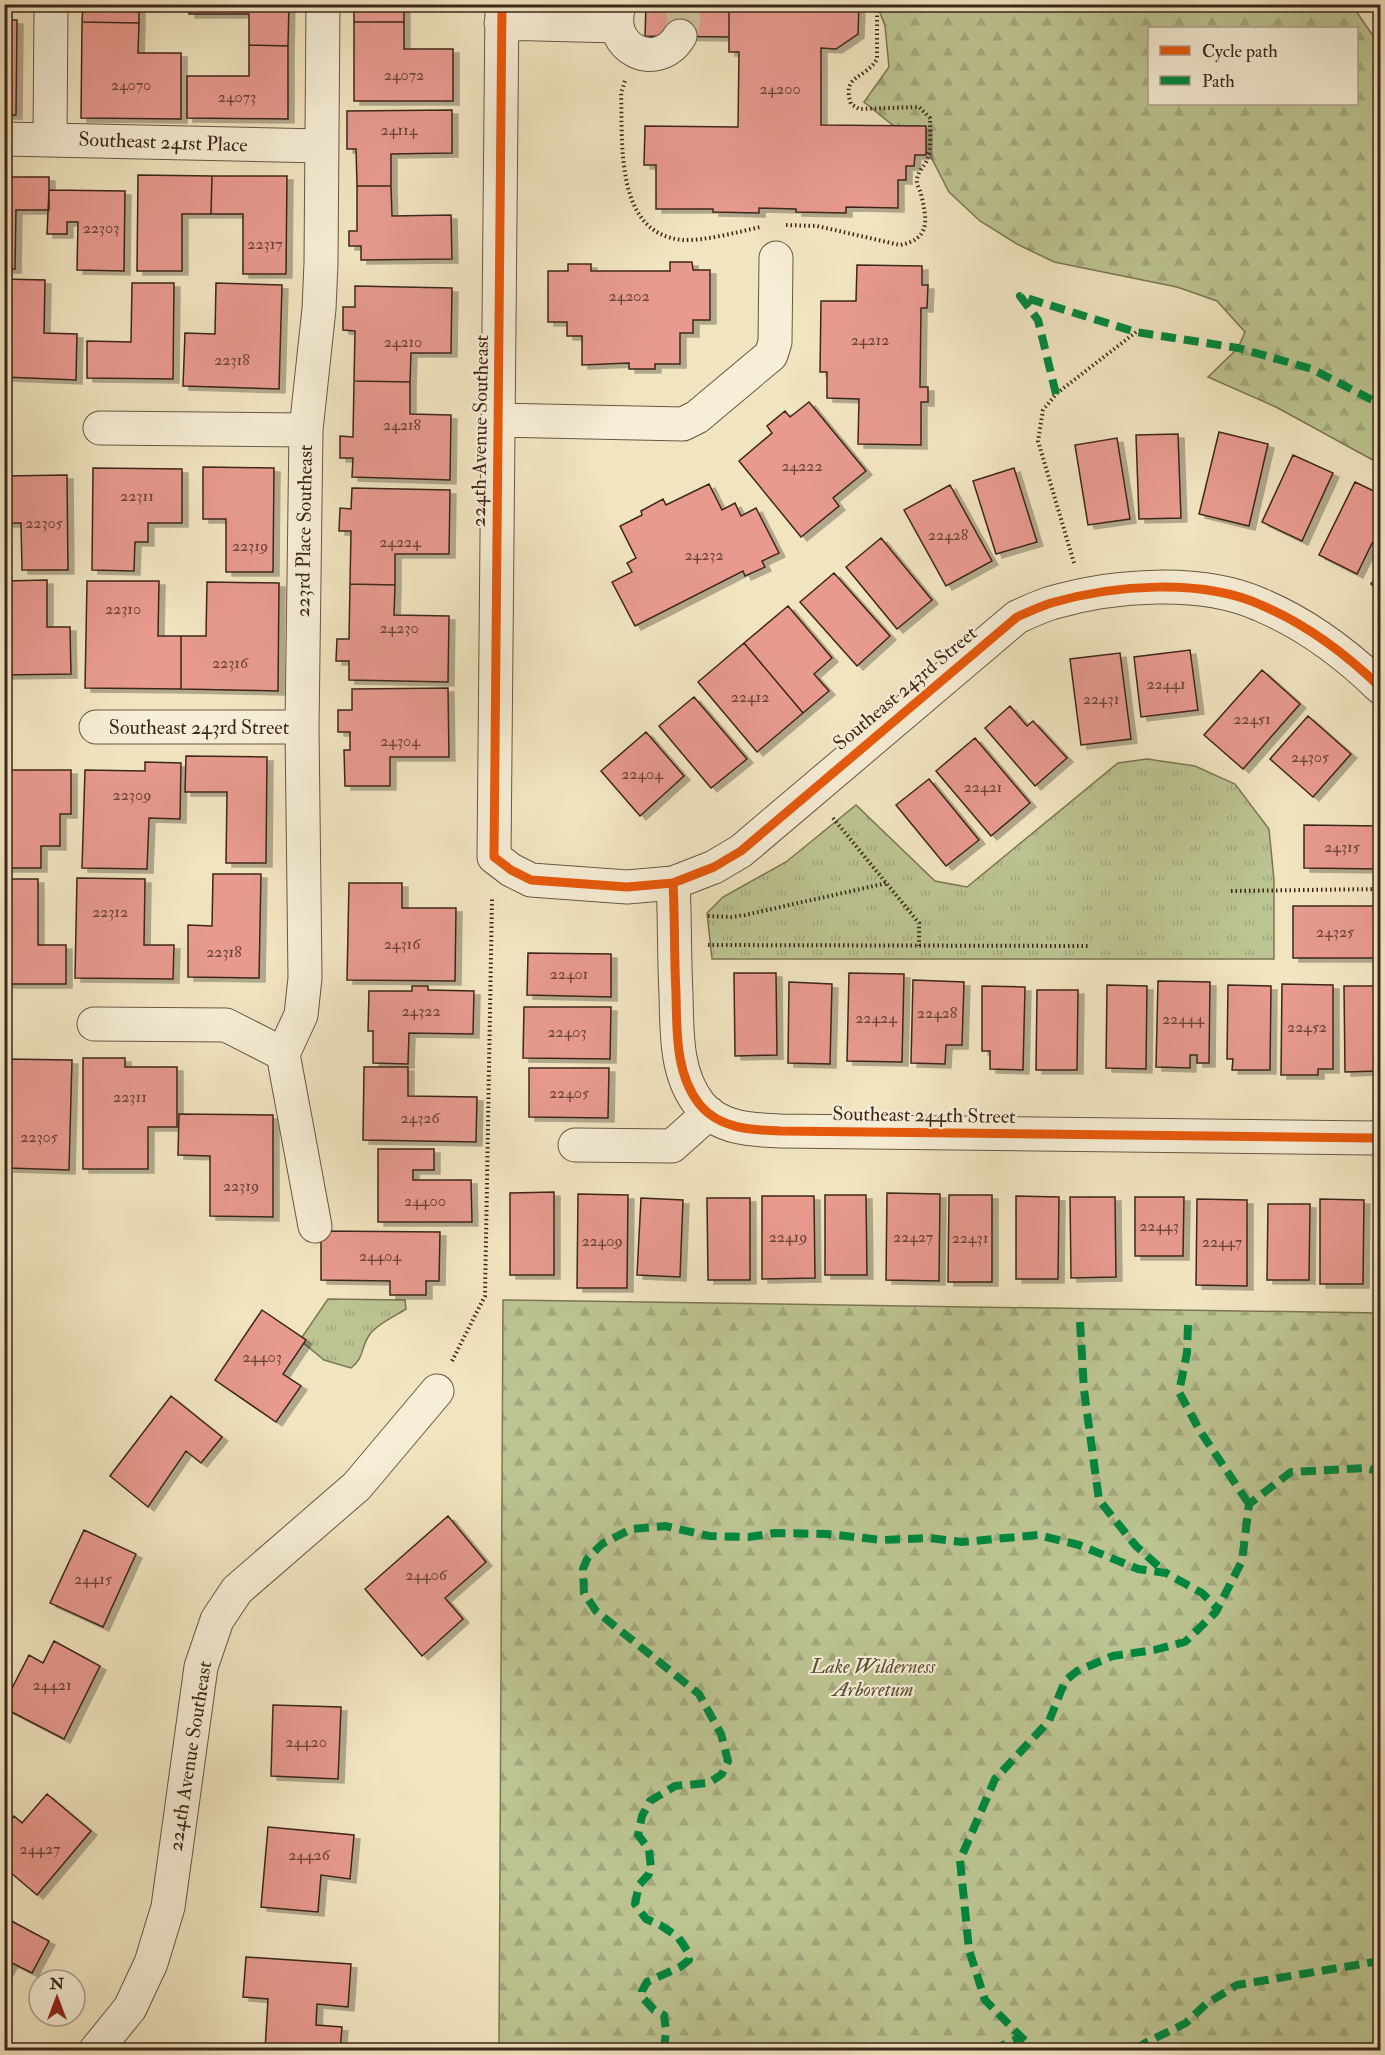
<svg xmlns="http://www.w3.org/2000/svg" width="1385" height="2055" font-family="'IM FELL Double Pica',serif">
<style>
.forest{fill:url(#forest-firs);stroke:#7c7556;stroke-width:1.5;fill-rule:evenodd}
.park{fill:url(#park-tufts);stroke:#7c7556;stroke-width:1.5}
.building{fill:#e89a8f;stroke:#3d261a;stroke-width:1.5;filter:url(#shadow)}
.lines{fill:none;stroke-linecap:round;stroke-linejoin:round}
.minor-tunnel{stroke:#cdbf9f;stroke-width:33;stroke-dasharray:33 16;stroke-linecap:butt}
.minor-casing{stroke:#6a5644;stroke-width:35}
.path{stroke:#3d261a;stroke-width:4;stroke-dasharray:1.5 3;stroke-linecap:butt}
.minor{stroke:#f6eed6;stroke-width:33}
.quiet{stroke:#00873e;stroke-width:8;stroke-dasharray:15 8;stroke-linecap:butt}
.cycleway-casing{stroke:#f6eed6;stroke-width:13}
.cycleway{stroke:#e8590c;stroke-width:9}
.labels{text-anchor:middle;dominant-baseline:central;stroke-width:4.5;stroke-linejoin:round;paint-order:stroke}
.number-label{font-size:16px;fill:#684337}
.street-label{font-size:20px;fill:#3d261a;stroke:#f6eed6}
.park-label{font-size:20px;font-style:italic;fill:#5d4e38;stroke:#f6eed6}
</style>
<defs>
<pattern id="forest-firs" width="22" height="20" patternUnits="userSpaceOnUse" patternTransform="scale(1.5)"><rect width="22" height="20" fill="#bcc491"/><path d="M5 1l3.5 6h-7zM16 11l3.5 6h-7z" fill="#a2a87c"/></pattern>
<pattern id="park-tufts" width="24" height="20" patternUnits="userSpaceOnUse" patternTransform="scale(1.5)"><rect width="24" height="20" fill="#bcc491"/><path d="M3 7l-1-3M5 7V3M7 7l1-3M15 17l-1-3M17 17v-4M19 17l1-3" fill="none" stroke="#a2a87c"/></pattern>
<filter id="shadow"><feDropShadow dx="6" dy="4" stdDeviation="0" flood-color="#0004"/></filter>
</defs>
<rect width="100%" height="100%" fill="#f1e5c0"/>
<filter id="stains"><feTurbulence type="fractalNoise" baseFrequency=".00333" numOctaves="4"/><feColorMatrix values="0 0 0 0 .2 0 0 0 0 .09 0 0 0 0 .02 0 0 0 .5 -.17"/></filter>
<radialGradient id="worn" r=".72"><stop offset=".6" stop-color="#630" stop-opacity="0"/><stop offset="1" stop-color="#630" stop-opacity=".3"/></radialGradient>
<path class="forest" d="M877 5H1352L1380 46V464L1276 407 1208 377 1238 348 1245 332 1217 301 1177 287 1054 262 1017 244 980 221 949 192 930 155 864 102 889 67 885 26ZM1150 28H1356V104H1150Z
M503 1300 1380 1313V2050H499Z"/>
<path class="park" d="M1147 759 1195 766 1235 784 1269 829 1274 880V959H712L707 913 723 897 786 862 856 805 935 881 967 887 1118 763Z
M328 1299 405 1300 406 1309C395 1316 377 1324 370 1334 360 1348 365 1357 351 1368L324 1360 300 1340Z"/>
<path class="building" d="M83 4H139V23L82 22Z
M189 4H289L288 46 249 45V14H189Z
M354 4H404V22H354Z
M646 4H729V37L645 36Z
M729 4H859L858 34 836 49 821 48V125L926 126V155H915L914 166H906V180H898V208L846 207V213L796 212V209L759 208V213L713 212V209H656V165H644L645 126 738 127 739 52H729Z
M4 20H17L16 115H4Z
M82 22 139 23 138 53H181V119L81 118Z
M354 22H404V49H453V101H354Z
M249 45 288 46V119L187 118V76H249Z
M452 110V153L391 154V186H357L356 149H347V111Z
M138 175 212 176 211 214H182V271H137Z
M212 176H287L286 274H243V214H211Z
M4 177H49V210H16L15 269H4Z
M357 186H391L392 216 451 215 452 259 361 260V246H349V231H357Z
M49 190 125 191 124 271 77 270 78 222H67V234H47Z
M670 262H692L693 270H710V320H693V333H680V364H655V369H629V363L582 365V336H567V322H548V271H568V264H591V271H670Z
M857 265 922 266V285H928L927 308H921L920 387H928V402H921V445L858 444 859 399 827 398V372H820L821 301H856Z
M4 279 45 280 44 333 77 334 76 380 4 377Z
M132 283H174L173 379 87 378V341L131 342Z
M216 283 282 285 279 389 183 386 185 333 215 334Z
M355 286 452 288 451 353H411L410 382 354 381 355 331 343 330V307H355Z
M354 381 410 382V414L451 415 450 480 352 477 353 458H340V436L353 437Z
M809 402 866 471 833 498 839 506 801 537 739 461 772 433 767 426 785 411 790 417Z
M1219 432 1268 444 1249 526 1199 514Z
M1178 434 1181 518 1139 519 1136 435Z
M1117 438 1130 519 1088 525 1075 445Z
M1293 455 1333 473 1302 541 1262 522Z
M203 467 274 468 273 572H226V519H203Z
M93 468 182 469V523H148V542H135L134 571 92 570Z
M1014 468 1037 542 996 554 973 481Z
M67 475 68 570H22L21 523H4V476Z
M1355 482 1380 494V527L1357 574 1319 555Z
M709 484 722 510 735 503 741 516 756 508 779 553 762 561 765 567 745 576 743 571 635 626 612 582 632 572 627 563 636 558 620 526 642 515 641 511 663 499 666 505Z
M950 485 992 561 946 586 904 510Z
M352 488 450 490 449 554H395V585L350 584 351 531H339L340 508 351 509Z
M881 538 932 600 897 629 846 567Z
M1380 572V592L1371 584Z
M834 573 890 636 857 666 800 602Z
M47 580V627H70L71 674 4 675V581Z
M87 581H159L158 636H181V689L85 688Z
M207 582 279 583 278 691 181 689V636H206Z
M350 584 395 585 394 615 449 616 448 682 349 680V661H336L337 639H349Z
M788 606 832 658 814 674 829 691 803 713 744 643Z
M744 643 803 713 757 752 698 682Z
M1190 650 1198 710 1141 717 1134 657Z
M1120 653 1131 739 1081 745 1070 659Z
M1262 670 1300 704 1243 769 1204 735Z
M448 688 449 757H390V786H345L344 750H350V732H338V710H352V689Z
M694 697 747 759 711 788 659 726Z
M1010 706 1027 726 1033 721 1067 758 1035 786 985 728Z
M1308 716 1351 754 1313 797 1270 759Z
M646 732 684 776 640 816 601 771Z
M975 738 1030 803 991 836 936 771Z
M186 756 267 757 266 863H226L227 792H185Z
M145 762 181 763 180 819 149 818 147 869 82 868 85 770 145 771Z
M4 770H71V814H60V846H41V868H4Z
M929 779 979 840 946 866 896 805Z
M1304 825 1380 826V869L1304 868Z
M213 874H261L259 978 188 977V925L212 926Z
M77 878 145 879 144 945H174L173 979 75 978Z
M4 879H38V945H66V984H4Z
M349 883H402V908H456L455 981 347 980Z
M1293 906H1378V958H1293Z
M528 953 611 954V997L527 995Z
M734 973H776L777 1055 735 1056Z
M849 973 904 974 902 1062 847 1061Z
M913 980 964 982 962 1045H946L945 1064 911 1063Z
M1158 981 1210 982 1209 1063H1197V1055H1190V1068L1156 1067Z
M789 982 832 984 830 1064 788 1063Z
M1282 984 1333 985V1069H1318V1075H1281Z
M1107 985 1147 986 1146 1069 1106 1068Z
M1228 985 1271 986 1270 1070H1232L1233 1059H1227Z
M412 986H428V990L474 991 473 1034 409 1033 408 1064 373 1063V1031H368L369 991H412Z
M982 986 1025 987 1023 1070 990 1069V1051H982Z
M1344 986H1380V1071L1345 1072Z
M1037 990H1078L1077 1070H1036Z
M524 1007H611L610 1059 523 1058Z
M83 1058H125V1067H177V1127H148V1169H83Z
M4 1059 72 1060 69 1170 8 1168 9 1105 4 1104Z
M364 1067H408V1096L477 1097 476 1142 363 1140Z
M529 1068H609L608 1118 529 1117Z
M179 1114 273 1115V1217L210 1216V1156L178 1155Z
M378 1149H434V1170H413V1180H471L472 1222H378Z
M554 1192V1275H510V1193Z
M887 1193 940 1194 939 1281 886 1280Z
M578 1194 628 1195 627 1288H577Z
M825 1195H866L867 1275H825Z
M949 1195H992V1282H948Z
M762 1196H814L815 1278 762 1279Z
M1016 1196 1059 1197 1058 1279H1016Z
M1070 1197H1115L1116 1277 1071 1278Z
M1135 1197H1184L1183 1256H1135Z
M641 1198 683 1200 680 1277 637 1275Z
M707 1198H750V1280H708Z
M1197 1199 1247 1200V1286L1196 1285Z
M1320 1199 1364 1200 1363 1284H1320Z
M1268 1204H1310L1309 1280H1267Z
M321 1231 440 1232 439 1281H426V1295H390V1281L321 1280Z
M262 1310 306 1340 283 1374 301 1386 276 1422 215 1380Z
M171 1396 222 1437 201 1463 186 1451 148 1507 110 1476Z
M448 1516 486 1562 445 1598 463 1619 422 1656 365 1589Z
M84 1530 136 1554 103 1627 50 1603Z
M54 1641 100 1666 64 1739 4 1708V1704L29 1655 43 1663Z
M273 1705 341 1707 338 1779 271 1776Z
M47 1794 91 1831 37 1895 4 1867V1828L14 1816 22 1823Z
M268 1827 354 1835 350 1879 321 1875 318 1912 261 1907Z
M4 1917 49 1941 32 1973 12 1963 4 1977Z
M246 1957 351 1964 348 2007 317 2004 316 2025 342 2027 340 2050H265L268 1999 243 1997Z"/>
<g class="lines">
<path class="minor-tunnel" d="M680 36 684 20 680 4"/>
<g class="minor-casing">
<path id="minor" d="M502 4 494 857 511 870 531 880 627 887 673 883 714 867 741 851 1017 617C1028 612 1039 607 1051 603 1113 585 1201 578 1261 605 1306 624 1346 654 1380 687
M619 6C605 48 657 74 680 36
M501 23 617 26
M4 139 321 146
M50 139 51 4
M498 420 683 424 697 417 771 355 775 342 776 258
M100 428 306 430
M96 727H302
M673 883C675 920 674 957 676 994 677 1031 675 1074 700 1105 720 1129 752 1130 781 1131L1372 1138 1380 1136
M94 1024 226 1025 283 1054
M283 1054 301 1015 305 978 302 727 306 430 319 309 321 263 323 4
M283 1054 315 1226
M575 1145 672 1146 709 1113
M96 2050 130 2008 151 1963 168 1907 201 1667 217 1620 237 1590 357 1486 437 1391"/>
</g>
<path class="path" d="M625 81 621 93C623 143 614 234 683 240 704 241 739 232 760 227
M786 225 817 226 900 245C931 239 927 219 921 194 920 190 917 185 917 181 917 172 924 167 927 160 932 147 930 131 930 118L919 107 859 109 851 104C841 74 865 80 877 59V4
M1074 563 1038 441 1043 410 1056 394 1136 332
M833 818 919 923V946
M1231 891 1380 889
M708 916 731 917 745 915 887 883
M708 945 1088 946
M452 1361 485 1296 492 897"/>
<use href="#minor" class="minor"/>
<path class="quiet" d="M1056 394 1038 320 1020 296 1136 332 1238 348 1312 369 1380 404
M1080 1322 1084 1390 1099 1500 1136 1546 1166 1573
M1188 1325 1187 1353 1179 1392 1200 1431 1249 1504
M1378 1329V1361L1380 1366
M664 2050 666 2030 664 2015 654 2010 642 1997V1991L647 1982 680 1967 689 1960 688 1952 678 1937 660 1925 646 1919 635 1904 639 1885 649 1874 651 1868 649 1849 638 1835 642 1816 650 1801 675 1786 709 1783 722 1774 728 1761 721 1734 699 1694 596 1611 584 1593 583 1569 587 1559 602 1544 631 1529 665 1526 709 1536 749 1537 775 1533 827 1534 882 1540 929 1538 962 1542 1038 1535 1079 1545 1138 1569 1166 1573 1202 1593 1218 1609
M992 2050 1021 2037
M1045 2050 1030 2046 985 2000 969 1950 960 1860 995 1779 1049 1721 1065 1681 1077 1671 1113 1656 1154 1650 1185 1642 1216 1612 1242 1561 1249 1504 1291 1472 1367 1468 1380 1472
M1136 2050 1145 2043 1186 2023 1206 2004 1237 1985 1380 1961"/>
<g class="cycleway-casing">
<path id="cycleway" d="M502 4 494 857 511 870 531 880 627 887 673 883 714 867 741 851 1017 617C1028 612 1039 607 1051 603 1113 585 1201 578 1261 605 1306 624 1346 654 1380 687
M673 883C675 920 674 957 676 994 677 1031 675 1074 700 1105 720 1129 752 1130 781 1131L1372 1138 1380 1136"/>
</g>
<use href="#cycleway" class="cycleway"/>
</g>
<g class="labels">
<g class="number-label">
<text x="404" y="75">24072</text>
<text x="131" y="85">24070</text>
<text x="780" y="89">24200</text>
<text x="237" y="97">24073</text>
<text x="399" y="130">24114</text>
<text x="101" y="228">22303</text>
<text x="265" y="244">22317</text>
<text x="629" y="296">24202</text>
<text x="870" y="340">24212</text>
<text x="403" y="342">24210</text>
<text x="232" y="360">22318</text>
<text x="402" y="425">24218</text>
<text x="802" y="466">24222</text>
<text x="137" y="496">22311</text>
<text x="44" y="523">22305</text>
<text x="948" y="535">22428</text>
<text x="400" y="542">24224</text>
<text x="250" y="546">22319</text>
<text x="704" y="555">24232</text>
<text x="123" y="609">22310</text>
<text x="399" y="628">24230</text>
<text x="230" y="663">22316</text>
<text x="1166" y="684">22441</text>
<text x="750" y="697">22412</text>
<text x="1101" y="699">22431</text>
<text x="1252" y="719">22451</text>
<text x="400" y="741">24304</text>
<text x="1310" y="757">24305</text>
<text x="642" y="774">22404</text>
<text x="983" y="787">22421</text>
<text x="132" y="795">22309</text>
<text x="1342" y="847">24315</text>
<text x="110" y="912">22312</text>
<text x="1335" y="932">24325</text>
<text x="402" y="944">24316</text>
<text x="224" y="952">22318</text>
<text x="569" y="974">22401</text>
<text x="421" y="1011">24322</text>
<text x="937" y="1013">22428</text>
<text x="876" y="1018">22424</text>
<text x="1183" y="1019">22444</text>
<text x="1307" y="1027">22452</text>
<text x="567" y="1032">22403</text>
<text x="569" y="1093">22405</text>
<text x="130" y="1097">22311</text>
<text x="420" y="1118">24326</text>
<text x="39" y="1137">22305</text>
<text x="241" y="1186">22319</text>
<text x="425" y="1201">24400</text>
<text x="1159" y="1226">22443</text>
<text x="788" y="1237">22419</text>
<text x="913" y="1237">22427</text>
<text x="970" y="1238">22431</text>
<text x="602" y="1241">22409</text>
<text x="1222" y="1242">22447</text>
<text x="380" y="1256">24404</text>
<text x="262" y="1357">24403</text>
<text x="426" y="1575">24406</text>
<text x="93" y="1579">24415</text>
<text x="52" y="1685">24421</text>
<text x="306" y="1742">24420</text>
<text x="40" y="1849">24427</text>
<text x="309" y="1855">24426</text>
</g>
<g class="street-label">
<text transform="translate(163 142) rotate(2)">Southeast 241st Place</text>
<text transform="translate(480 431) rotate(-89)">224th Avenue Southeast</text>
<text transform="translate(304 531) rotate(-89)">223rd Place Southeast</text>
<text transform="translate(905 688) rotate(-40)">Southeast 243rd Street</text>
<text x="199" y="727">Southeast 243rd Street</text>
<text transform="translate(924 1115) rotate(1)">Southeast 244th Street</text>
<text transform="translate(190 1756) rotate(-81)">224th Avenue Southeast</text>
</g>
<g class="park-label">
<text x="873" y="1666">Lake Wilderness<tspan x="873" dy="23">Arboretum</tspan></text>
</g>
</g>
<rect width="1385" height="2055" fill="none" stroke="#f1e5c0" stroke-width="24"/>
<rect x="6" y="6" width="1373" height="2043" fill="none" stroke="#3d261a" stroke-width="3"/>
<rect x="12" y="12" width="1361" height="2031" fill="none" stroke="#3d261a" stroke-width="1.5"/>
<rect x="1148" y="27" width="210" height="78" fill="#f6eed6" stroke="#ac9e8b" stroke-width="1.5"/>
<rect x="1160" y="46" width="30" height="9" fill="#e8590c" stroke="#ac9e8b" stroke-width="1.5"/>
<text x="1202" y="57" font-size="18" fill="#3d261a">Cycle path</text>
<rect x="1160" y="76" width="30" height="9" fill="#00873e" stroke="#ac9e8b" stroke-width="1.5"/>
<text x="1202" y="87" font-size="18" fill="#3d261a">Path</text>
<g transform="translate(57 1998)"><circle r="28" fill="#f6eed6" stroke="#ac9e8b" stroke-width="1.5"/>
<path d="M0-4.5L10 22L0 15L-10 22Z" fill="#8f2418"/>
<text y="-9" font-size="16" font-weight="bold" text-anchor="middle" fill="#3d261a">N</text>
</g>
<rect width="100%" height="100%" filter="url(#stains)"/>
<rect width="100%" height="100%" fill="url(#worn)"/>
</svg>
